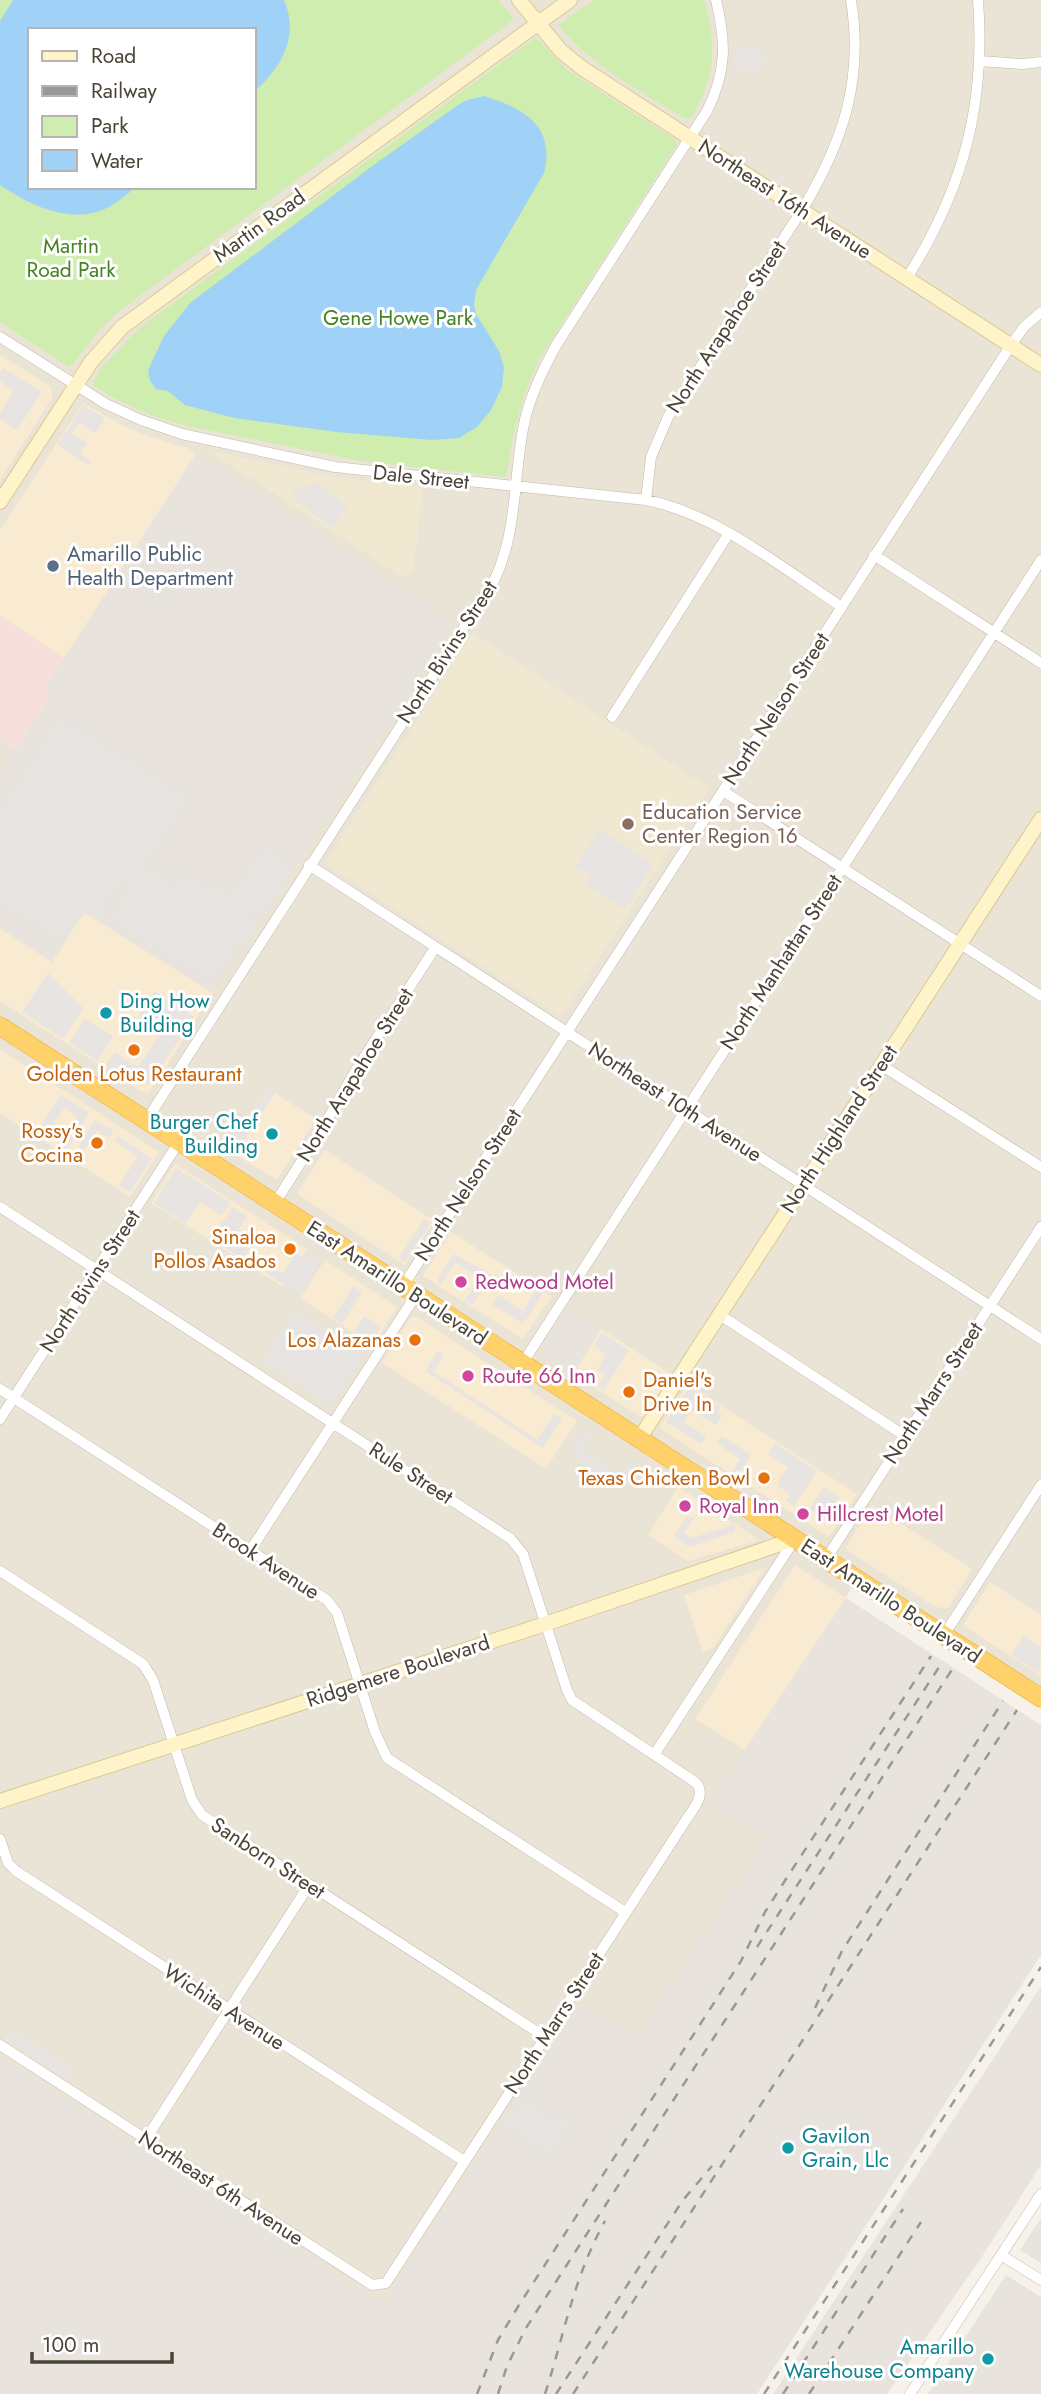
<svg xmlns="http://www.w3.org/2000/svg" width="1041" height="2394" font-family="Jost,sans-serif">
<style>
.residential{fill:#eae4d6;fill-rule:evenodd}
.commercial{fill:#f9ead2}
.industrial{fill:#e8e3dd}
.education{fill:#f0e8d1}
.medical{fill:#f7e0db}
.green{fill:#cfedae;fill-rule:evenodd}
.parking{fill:#e7e4e1}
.water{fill:#a0d1f7}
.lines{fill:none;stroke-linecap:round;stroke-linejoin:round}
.street-casing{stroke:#c2baaa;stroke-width:11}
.secondary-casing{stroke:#dac994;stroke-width:16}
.highway-casing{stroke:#ecaa2c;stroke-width:19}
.street{stroke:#fff;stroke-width:10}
.secondary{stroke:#fff3c9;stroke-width:14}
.highway{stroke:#ffd16a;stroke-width:18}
.rail{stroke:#989898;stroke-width:2.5;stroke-dasharray:9 9;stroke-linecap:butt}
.service-dot{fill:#5c6f8a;stroke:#fff;stroke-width:2.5}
.education-dot{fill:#8d6e63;stroke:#fff;stroke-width:2.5}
.culture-dot{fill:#0f9aa8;stroke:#fff;stroke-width:2.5}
.food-dot{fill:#e8710a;stroke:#fff;stroke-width:2.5}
.hotel-dot{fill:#d1479c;stroke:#fff;stroke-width:2.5}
.labels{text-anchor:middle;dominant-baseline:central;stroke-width:6;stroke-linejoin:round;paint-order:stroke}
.street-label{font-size:21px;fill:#4a4336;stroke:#fff}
.park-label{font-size:21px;fill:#458223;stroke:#fff}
.service-label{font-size:21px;fill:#4e5e75;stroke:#fff;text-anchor:start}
.education-label{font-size:21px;fill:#785e54;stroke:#fff;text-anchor:start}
.culture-label{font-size:21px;fill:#0d838f;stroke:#fff;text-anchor:start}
.food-label{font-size:21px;fill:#c56008;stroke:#fff;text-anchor:end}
.hotel-label{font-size:21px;fill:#b23c85;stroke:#fff;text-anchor:start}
</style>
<rect width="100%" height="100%" fill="#f6f2e9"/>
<path class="residential" d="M0 0H1041V1692L860 1576 712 1800 768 1840 405 2394H0ZM30 30H254V187H30Z"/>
<path class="commercial" d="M0 355 50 386 52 392V398L0 480Z
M83 403 122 425 143 434 187 448 196 454 64 658 0 616V530Z
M84 912 213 993 149 1093 142 1092 0 1001V928L52 962Z
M0 1049 159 1152 130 1197 0 1113Z
M267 1088 316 1119 277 1180 228 1150Z
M325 1150 434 1221 405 1265 297 1194Z
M175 1164 307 1249 283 1287 151 1203Z
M451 1232 552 1296 523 1339 423 1276Z
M325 1260 397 1307 373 1346 300 1298Z
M412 1316 418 1318 577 1421 546 1469 382 1363Z
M601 1329 671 1374 643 1418 573 1374Z
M688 1384 857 1494 829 1537 662 1430 660 1426Z
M678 1487 760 1540 688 1561 648 1535Z
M872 1505 972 1569 948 1608 935 1607 847 1550 846 1547Z
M795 1565 846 1598 745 1750 695 1719Z
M765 1568 713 1648 703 1652 684 1595Z
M990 1582 1041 1615V1676L964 1626V1623Z"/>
<path class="industrial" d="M196 454 453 621 213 993 84 912 52 962 0 928V775L50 696 43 691Z
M568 1308 601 1329 573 1374 544 1355 541 1350Z
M846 1598 1041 1725V1955L757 2394H0V2057L382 2305 582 2001 637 2035 768 1840 711 1801Z
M1041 1986V2165L983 2255 887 2394H773Z
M1041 2218V2263L1020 2250Z
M1006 2275 1041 2297V2394H928Z"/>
<path class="education" d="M207 450 339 478 423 487 413 574 401 576Z
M473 633 709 788 563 1014 558 1015 328 866 327 859Z"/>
<path class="medical" d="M0 616 64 658 43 691 51 696 16 750 0 740Z"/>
<path class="green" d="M0 0H498L512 16 513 20 118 312 99 330 72 365 69 367 0 322ZM30 30H254V187H30Z
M594 0H704C717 45 716 77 691 118L685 119C641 91 592 66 558 25Z
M534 39 540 41 567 70 674 139 677 144 540 358C521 398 513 431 507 474L505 477 360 461 187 426 153 416 120 401 94 386 93 382 101 368 139 328Z"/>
<path class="parking" d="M740 46 764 50 762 70H759L758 75 732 68 734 51Z
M3 368 42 392 17 430 0 419V413L14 391 0 381V373Z
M83 405 105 418 95 433 79 423 72 433 87 443 80 454 91 461 89 465 58 445Z
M315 481 347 507 332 528 292 496 297 489 310 486Z
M60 720 185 798 142 867 175 887 183 875 212 894 216 889 232 899 264 850 292 868 262 915 252 909 245 919 255 926 244 944 238 941 212 981 111 918 133 884 122 877 100 910 103 913 97 920 84 912 65 941 0 900V815Z
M599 829 654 864 625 910 585 884 590 876 575 867Z
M48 973 83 1008 64 1039 22 1012Z
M154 991 194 1017 149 1085 134 1075 128 1083 104 1068 114 1052 138 1067 159 1035 136 1020Z
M85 1019 113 1036 97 1061 69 1043Z
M267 1088 275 1093 235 1154 228 1150Z
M61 1095 89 1113 67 1149 61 1145 78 1117 64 1108 44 1138 38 1130Z
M95 1120 114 1131 109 1138 97 1131 83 1152 79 1145Z
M118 1136 152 1158 130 1192 119 1186 138 1156 115 1141Z
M176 1168 230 1202 222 1216 200 1202 186 1224 154 1203Z
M233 1207 247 1216 233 1239 249 1250 243 1259 211 1239Z
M424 1219 431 1223 405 1262 399 1258Z
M296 1253 309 1261 313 1256 321 1261 300 1295 267 1274 271 1267 282 1274Z
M454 1254 492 1275 473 1304 464 1302 479 1279V1277L455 1263 440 1285 438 1279Z
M353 1286 362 1292 342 1324 333 1318Z
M537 1288 543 1293 523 1324 492 1304 498 1295 523 1311Z
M295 1311 363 1354 331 1405 263 1362Z
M364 1316 381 1327 371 1342 354 1331Z
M602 1333 629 1350 603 1391 597 1387 605 1375 597 1370 606 1354 594 1345Z
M438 1351 444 1354 434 1372 537 1440 554 1414 562 1419 543 1448 425 1371Z
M690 1387 721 1407 719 1411 721 1418 716 1425 692 1410 684 1422 706 1436 701 1444 666 1422Z
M587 1431 592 1435 582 1450 619 1474 629 1460 634 1464 619 1486 572 1455Z
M722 1436 751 1455 738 1475 732 1472 740 1459 717 1443Z
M775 1443 817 1471 794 1506 786 1501 790 1494 777 1485 780 1477 789 1468 768 1454Z
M824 1487 839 1497 825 1519 810 1509Z
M686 1517 694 1518 684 1533 692 1538 735 1524 734 1532 689 1547 674 1537Z
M1024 1636 1041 1648 1039 1673 1011 1655Z
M12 2028 75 2069 67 2080 5 2039Z
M526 2104 554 2122 558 2116 568 2123 549 2152 503 2122 512 2108 520 2113Z"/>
<path class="water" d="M13 0H284C300 36 281 68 254 92V30H30V187H136C127 194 118 202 109 207 73 226 31 206 0 185V21Z
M484 96C523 108 556 126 544 173L476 290 474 305 476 314 499 351 504 367 502 387 491 410 477 427 459 438 432 440 337 432 234 418 185 405 168 391 156 389 150 381 148 370 164 336 190 303 371 167 458 105 467 100Z"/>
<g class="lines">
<g class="street-casing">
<path id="street" d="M980 61 1023 64 1041 62
M907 278C963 189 986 106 978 0
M0 337 106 404 141 420 182 434 335 467 646 500C717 514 782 568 842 607
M646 500 651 457 668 417 802 210C843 142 864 80 851 0
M874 555 1041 663
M612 717 729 533
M723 791 1041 996
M309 865 1041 1339
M881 1065 1041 1167
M146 1121 494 581C518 531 513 477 524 424 530 395 543 369 557 344L707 111C727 71 726 42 716 0
M275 1203 322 1129 356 1070 435 948
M0 1207 511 1539 523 1554 567 1690 572 1700 695 1782C708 1794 692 1810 684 1823L386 2283 372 2285 0 2045
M403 1286 1011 345 1024 327 1041 312
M720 1315 905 1436
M522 1364 1041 560
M0 1389 327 1600 337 1613 375 1732 387 1758 625 1912
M0 1419 179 1142
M250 1551 416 1295
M826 1559 1041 1227
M0 1571 143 1664 153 1680 192 1800 202 1815 545 2037
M944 1635 1041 1485
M654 1755 795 1539
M0 1839 8 1863 16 1871 464 2161
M146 2139 309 1885
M1001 2255 1041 2280
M910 2394 1041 2194"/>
</g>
<g class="secondary-casing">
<path id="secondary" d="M519 0 561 51 582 68 1041 365
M0 502 91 362 122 327 570 0
M639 1439 1041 819
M0 1801 545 1624 795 1539"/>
</g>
<g class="highway-casing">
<path id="highway" d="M0 1026 1041 1698"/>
</g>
<use href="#street" class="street"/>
<use href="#secondary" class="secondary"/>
<use href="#highway" class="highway"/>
<path class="rail" d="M757 1947 943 1661
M815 2008 842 1951 1003 1701
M477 2394 498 2340 519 2305 741 1961 765 1912 786 1879 931 1656
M498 2394 507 2366 526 2328 953 1668
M545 2394C565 2332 573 2279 605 2221
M556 2394 683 2200 712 2166
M573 2394 1017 1710
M764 2394 1041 1967
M783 2394 903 2209
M809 2394 921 2222"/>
</g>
<circle class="service-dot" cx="53" cy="566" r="7"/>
<circle class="education-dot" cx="628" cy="824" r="7"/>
<g class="culture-dot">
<circle cx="106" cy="1013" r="7"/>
<circle cx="272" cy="1134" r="7"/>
<circle cx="788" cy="2148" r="7"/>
<circle cx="988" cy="2359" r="7"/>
</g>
<g class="food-dot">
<circle cx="134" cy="1050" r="7"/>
<circle cx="97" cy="1143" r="7"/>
<circle cx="290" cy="1249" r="7"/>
<circle cx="415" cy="1340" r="7"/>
<circle cx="629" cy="1392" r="7"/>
<circle cx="764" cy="1478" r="7"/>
</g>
<g class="hotel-dot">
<circle cx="461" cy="1282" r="7"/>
<circle cx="468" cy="1376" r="7"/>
<circle cx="685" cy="1506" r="7"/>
<circle cx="803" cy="1514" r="7"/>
</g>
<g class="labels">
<g class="street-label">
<text transform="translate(785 199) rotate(33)">Northeast 16th Avenue</text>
<text transform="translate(259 226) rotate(-36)">Martin Road</text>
<text transform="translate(726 327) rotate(-57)">North Arapahoe Street</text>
<text transform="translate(421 477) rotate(6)">Dale Street</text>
<text transform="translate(447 652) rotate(-57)">North Bivins Street</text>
<text transform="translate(776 709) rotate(-57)">North Nelson Street</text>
<text transform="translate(781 962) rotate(-57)">North Manhattan Street</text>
<text transform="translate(355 1075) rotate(-58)">North Arapahoe Street</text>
<text transform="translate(675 1102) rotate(33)">Northeast 10th Avenue</text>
<text transform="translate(839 1129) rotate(-57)">North Highland Street</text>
<text transform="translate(468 1185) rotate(-57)">North Nelson Street</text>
<text transform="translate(90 1281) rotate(-57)">North Bivins Street</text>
<text transform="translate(397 1283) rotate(33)">East Amarillo Boulevard</text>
<text transform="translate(933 1393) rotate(-57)">North Marrs Street</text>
<text transform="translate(411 1473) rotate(33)">Rule Street</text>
<text transform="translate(266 1561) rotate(33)">Brook Avenue</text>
<text transform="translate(891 1601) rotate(33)">East Amarillo Boulevard</text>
<text transform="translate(398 1671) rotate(-18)">Ridgemere Boulevard</text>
<text transform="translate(268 1858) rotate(33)">Sanborn Street</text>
<text transform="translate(224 2007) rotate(33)">Wichita Avenue</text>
<text transform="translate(554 2023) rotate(-57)">North Marrs Street</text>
<text transform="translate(221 2188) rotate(33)">Northeast 6th Avenue</text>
</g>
<g class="park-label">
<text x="71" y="246">Martin<tspan x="71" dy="24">Road Park</tspan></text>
<text x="398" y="318">Gene Howe Park</text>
</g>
<g class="service-label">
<text x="67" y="554">Amarillo Public<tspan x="67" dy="24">Health Department</tspan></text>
</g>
<g class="education-label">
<text x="642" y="812">Education Service<tspan x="642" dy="24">Center Region 16</tspan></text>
</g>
<g class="culture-label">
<text x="120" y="1001">Ding How<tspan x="120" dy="24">Building</tspan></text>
<text x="258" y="1122" text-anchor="end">Burger Chef<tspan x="258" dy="24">Building</tspan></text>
<text x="802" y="2136">Gavilon<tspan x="802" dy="24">Grain, Llc</tspan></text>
<text x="974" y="2347" text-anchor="end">Amarillo<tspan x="974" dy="24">Warehouse Company</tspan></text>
</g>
<g class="food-label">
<text x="134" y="1074" text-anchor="middle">Golden Lotus Restaurant</text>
<text x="83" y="1131">Rossy's<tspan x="83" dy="24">Cocina</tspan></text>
<text x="276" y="1237">Sinaloa<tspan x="276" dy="24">Pollos Asados</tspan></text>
<text x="401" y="1340">Los Alazanas</text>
<text x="643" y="1380" text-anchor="start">Daniel's<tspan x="643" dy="24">Drive In</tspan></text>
<text x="750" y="1478">Texas Chicken Bowl</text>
</g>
<g class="hotel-label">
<text x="475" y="1282">Redwood Motel</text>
<text x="482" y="1376">Route 66 Inn</text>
<text x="699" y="1506">Royal Inn</text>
<text x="817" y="1514">Hillcrest Motel</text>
</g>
</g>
<rect x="28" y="28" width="228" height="161" fill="#ffffff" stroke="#b7b4af" stroke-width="2"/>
<rect x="42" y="51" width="35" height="10" fill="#fff3c9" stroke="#b7b4af" stroke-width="2"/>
<text x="91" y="63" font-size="21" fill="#4a4336">Road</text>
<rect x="42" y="86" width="35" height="10" fill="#989898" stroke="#b7b4af" stroke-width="2"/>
<text x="91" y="98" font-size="21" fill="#4a4336">Railway</text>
<rect x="42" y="116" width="35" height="21" fill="#cfedae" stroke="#b7b4af" stroke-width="2"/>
<text x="91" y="133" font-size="21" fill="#4a4336">Park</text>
<rect x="42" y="150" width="35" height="21" fill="#a0d1f7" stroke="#b7b4af" stroke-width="2"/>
<text x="91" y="168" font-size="21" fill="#4a4336">Water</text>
<path d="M32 2352v10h140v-10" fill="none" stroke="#4a4336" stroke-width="3.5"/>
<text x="42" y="2352" font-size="21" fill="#4a4336" stroke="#ffffff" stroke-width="5" paint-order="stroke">100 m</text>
</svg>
